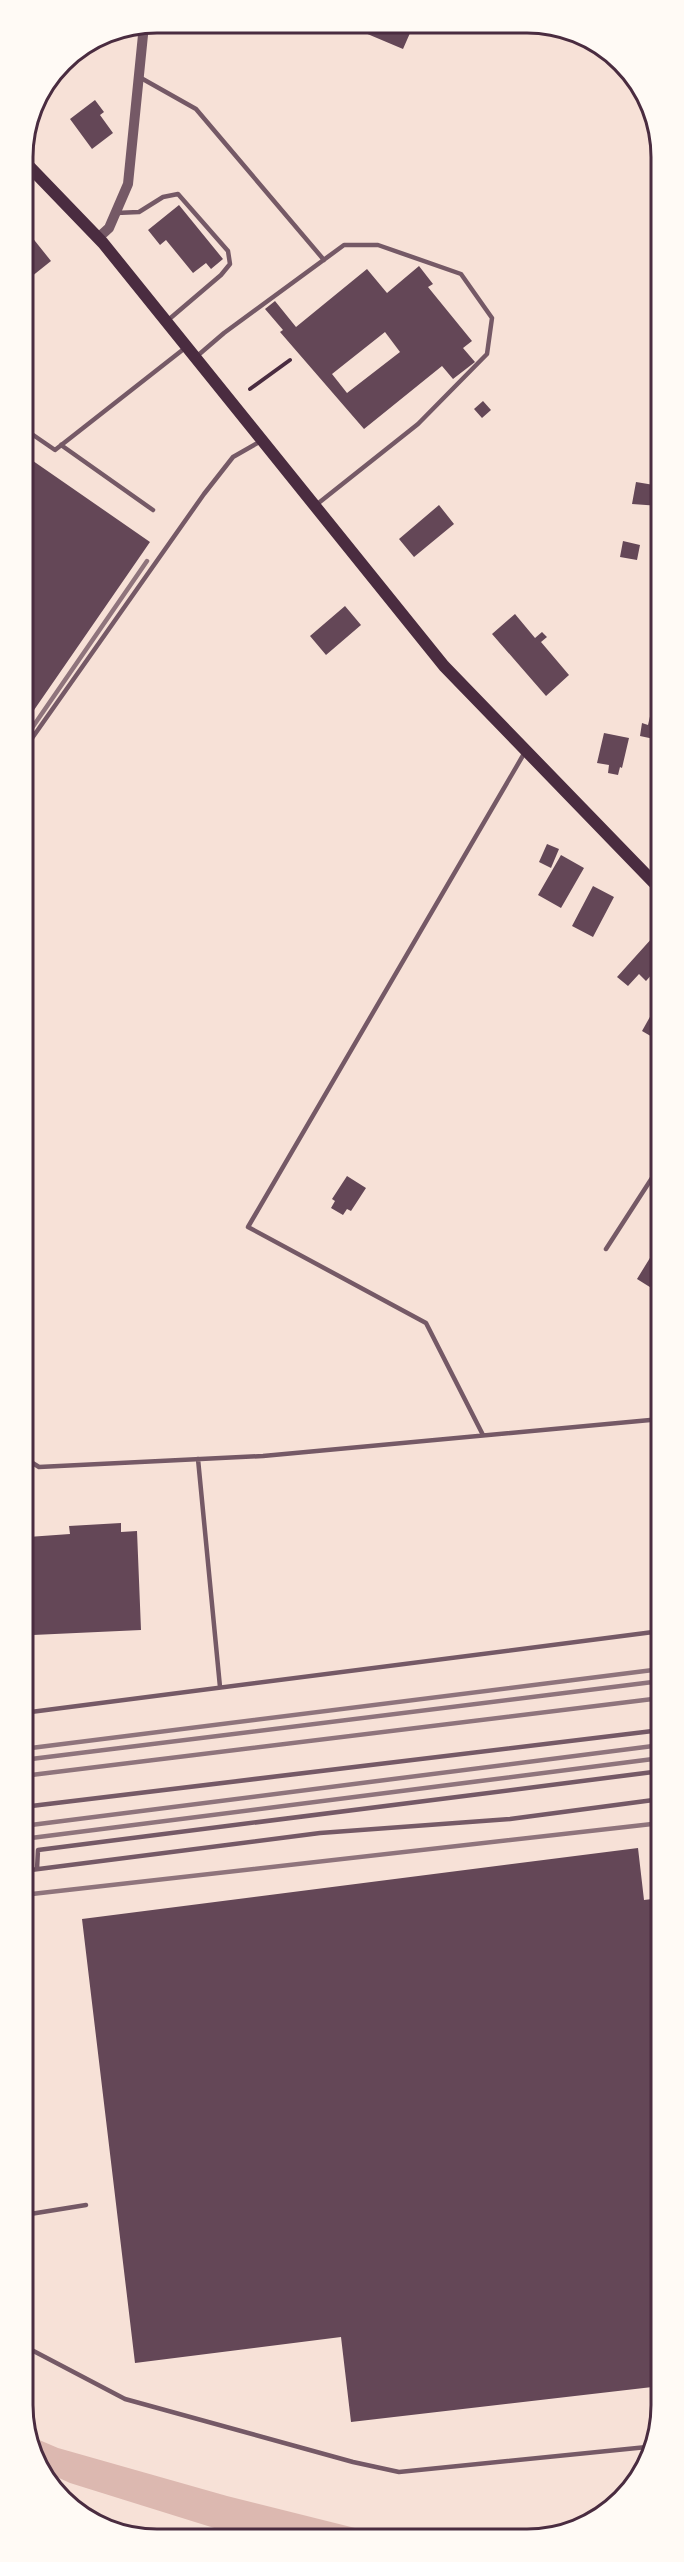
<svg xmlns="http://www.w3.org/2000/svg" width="684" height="2562" font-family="'Alegreya Sans',sans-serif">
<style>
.water{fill:#dcb8b0}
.building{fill:#644757;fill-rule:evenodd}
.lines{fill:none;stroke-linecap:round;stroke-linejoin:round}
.path{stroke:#4a2c40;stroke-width:4}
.service{stroke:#755966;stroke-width:4.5}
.tertiary{stroke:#755966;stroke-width:10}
.secondary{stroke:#4a2c40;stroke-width:12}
.rail{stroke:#8f747c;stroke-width:4.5}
.rim{fill:none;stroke:#4a2c40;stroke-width:3}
</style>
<rect width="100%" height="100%" fill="#f7e1d7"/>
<path class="water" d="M30 2436 58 2448 227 2496 395 2538 243 2537 70 2483 46 2472Z"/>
<path class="building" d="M360 24H414L403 49 358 30Z
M95 100 104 112 100 115 113 133 92 149 70 119Z
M179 205 223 259 211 269 206 263 193 273 166 240 160 245 148 230Z
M23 226 51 261 26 281 23 278Z
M419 266 433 284 428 287 472 341 463 348 475 362 453 379 442 366 364 429 280 332 283 330 265 309 275 301 296 327 367 269 387 293ZM385 332 400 352 347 393 332 374Z
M483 401 491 410 482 418 474 409Z
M23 454 150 542 23 726Z
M636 482 660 486V506L632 504Z
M439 505 454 524 414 557 399 539Z
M623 541 640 545 637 560 620 557Z
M345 606 361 625 326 655 310 636Z
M515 614 535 638 542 632 547 637 541 642 569 675 546 696 492 634Z
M654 699 661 700V763L650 761 654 739 640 736 642 723 648 725Z
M604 733 629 738 622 768 620 767 618 775 608 773 609 765 597 763Z
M547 844 559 849 551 868 539 862Z
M561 855 584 868 561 908 538 895Z
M593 886 614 897 593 937 572 926Z
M653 937 661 944V964L646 981 639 974 628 986 617 977Z
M651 1015 661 1021 654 1038 642 1031Z
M347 1176 366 1188 351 1211 347 1209 343 1215 331 1208 335 1201 332 1199Z
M661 1240V1294L637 1279Z
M121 1523V1532L137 1531 141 1630 33 1635 28 1537 70 1534 69 1526Z
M638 1848 644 1900 661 1898V2386L351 2422 341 2337 135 2363 82 1919Z"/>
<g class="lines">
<path class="path" d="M250 389 290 360"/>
<path class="service" d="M303 23 313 28 325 24
M141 78 196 109 324 260
M116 213 139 212 163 197 178 194 228 251 230 264 221 275 167 321
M196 357 224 333 344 245H378L461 274 492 318 487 354 418 424 316 505
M23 428 55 450 185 348
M61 445 153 510
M23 751 204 494 233 457 261 441
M606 1249 661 1164
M483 1435 426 1323 248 1227 525 752
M23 1457 39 1467 263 1456 661 1419
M198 1459 220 1687
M23 1713 661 1631
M23 1807 661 1730
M37 1869 38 1850 661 1771
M23 1871 320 1833 510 1819 661 1799
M24 2215 86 2205
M24 2346 125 2399 353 2462 399 2472 647 2447"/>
<path class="tertiary" d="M98 238 109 228 128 184 144 25"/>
<path class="secondary" d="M23 160 103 243 444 666 661 890"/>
<path class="rail" d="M23 741 147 561
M23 1749 661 1669
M23 1760 661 1681
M23 1776 661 1698
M23 1826 661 1745
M23 1839 661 1758
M23 1895 661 1823"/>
</g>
<path d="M0 0H684V2562H0ZM157 33H527A124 124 0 0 1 651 157V2405A124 124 0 0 1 527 2529H157A124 124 0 0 1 33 2405V157A124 124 0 0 1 157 33Z" fill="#fffaf5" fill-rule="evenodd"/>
<path class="rim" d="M157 33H527A124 124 0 0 1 651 157V2405A124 124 0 0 1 527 2529H157A124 124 0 0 1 33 2405V157A124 124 0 0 1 157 33Z"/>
</svg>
